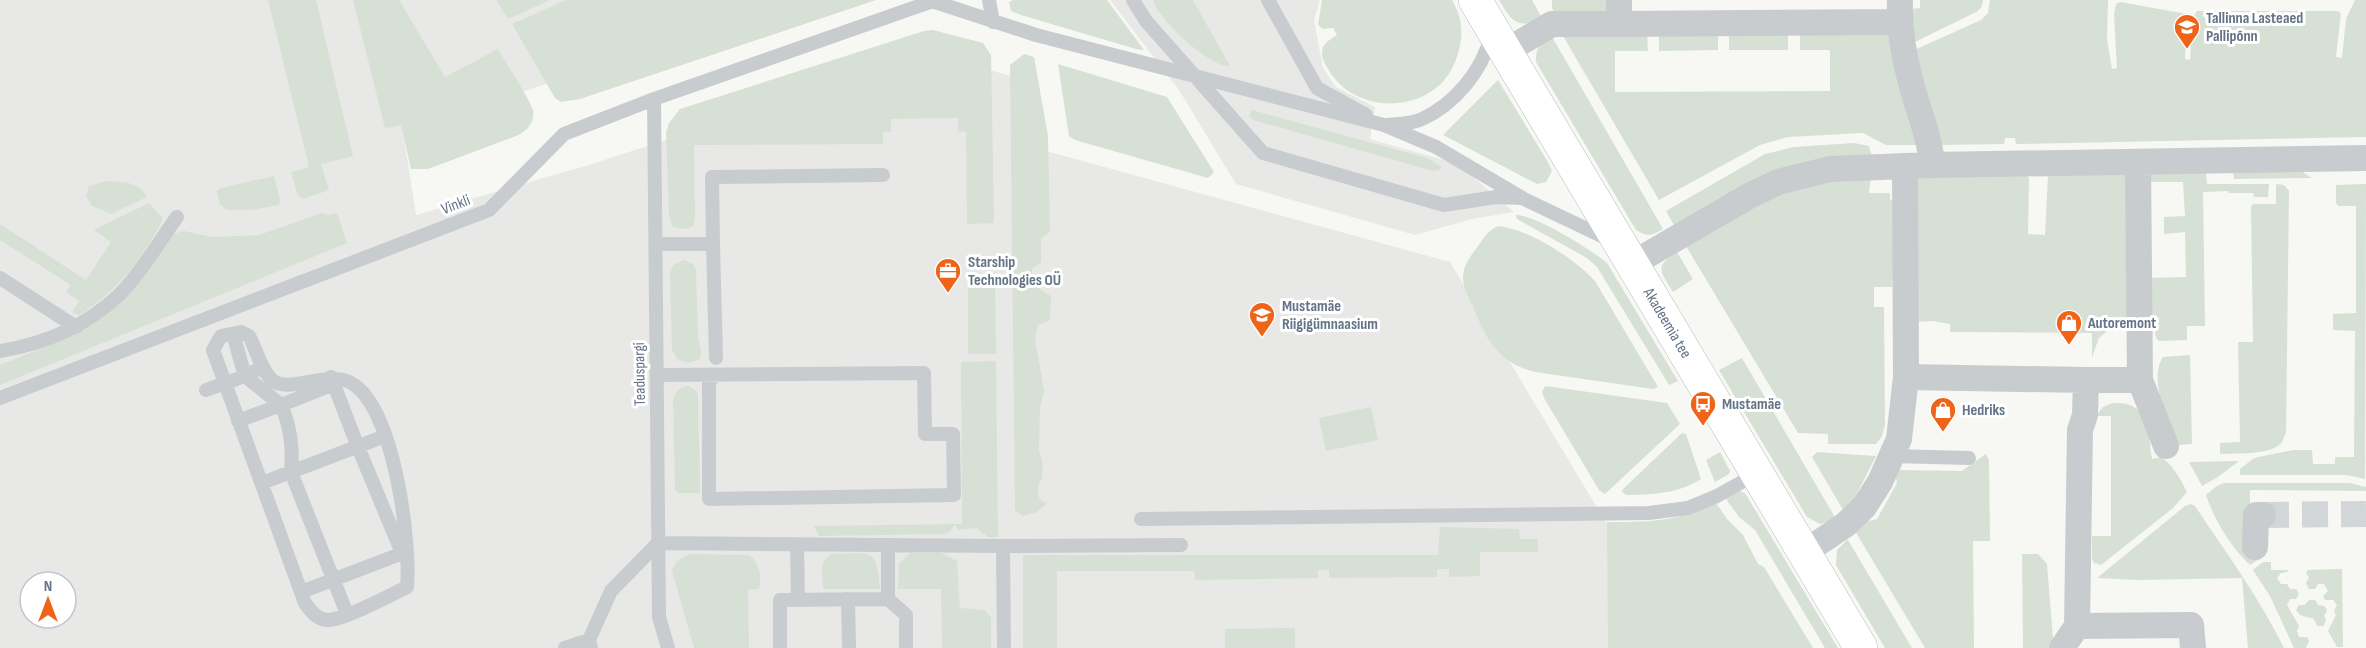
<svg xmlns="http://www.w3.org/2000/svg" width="2366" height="648" font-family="'Sofia Sans Condensed',sans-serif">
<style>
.built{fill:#e8e8e7;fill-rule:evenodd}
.green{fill:#d7e0d4}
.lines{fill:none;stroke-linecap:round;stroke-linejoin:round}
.street-tunnel{stroke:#d2d6d9;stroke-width:26;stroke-dasharray:26 13;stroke-linecap:butt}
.secondary-casing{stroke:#bbbec4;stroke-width:34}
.lane{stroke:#c9cccf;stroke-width:14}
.street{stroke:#c9cccf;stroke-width:26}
.secondary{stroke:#fff;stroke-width:33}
.labels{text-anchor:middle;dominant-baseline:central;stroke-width:6;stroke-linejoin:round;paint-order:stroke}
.poi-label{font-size:16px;font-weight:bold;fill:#647387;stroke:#fff;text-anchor:start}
.street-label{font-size:16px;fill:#647387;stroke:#fff}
</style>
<rect width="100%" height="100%" fill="#f7f7f4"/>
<path class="built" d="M0 0H797L403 132 416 215 592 164 930 54 1026 80 1028 146 1450 262 1605 521 1692 648H0ZM30 582H66V618H30Z
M1110 0H1320L1314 20 1323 68 1336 87 1375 107 1370 139 1458 164 1514 212 1472 219 1415 235 1236 184 1179 90Z"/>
<path class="green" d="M268 0H316L353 156 321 164 329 190 303 199 298 196 291 172 309 167Z
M353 0H399L445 77 498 49C504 60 532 102 533 111 535 124 525 132 516 136L428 169H411L401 125 385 128Z
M496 0H550L508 19Z
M566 0H876L580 99 561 102 555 98 512 24Z
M1013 0H1107L1144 50 1136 49 1021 15 1011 11 1009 2Z
M1153 0H1193L1230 66C1210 68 1157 18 1153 0Z
M1322 0H1452C1464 21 1464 40 1455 62 1434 115 1355 117 1328 69 1324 62 1320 55 1323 47 1326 41 1333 38 1337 35L1333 28 1323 29 1318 25Z
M1499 0H1532L1542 18C1518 30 1512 22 1499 0Z
M1552 0H1614L1607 11 1556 15 1552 8Z
M1920 0H1983L1982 6 1978 11 1915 42 1911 9 1920 8Z
M1990 0H2108L2107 39 2112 69 2117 68 2114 14 2116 4 2120 2 2187 14 2185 59 2190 60 2193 18 2197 11H2337L2341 13 2336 57 2342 58 2346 19 2355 0H2366V137L2016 144 2015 138H2005L2004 144 1938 145 1910 52 1981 20 1988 13Z
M933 30 983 43 991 55 994 223 967 224 966 132 958 131V118L891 119V132H883V144L694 145 695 220 693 226 685 229 673 227 669 216 666 132 669 123 680 109 924 31Z
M1647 31 1648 51H1615V92L1830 91V50H1800V31H1882L1891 36 1917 145H1886L1863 133 1788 137 1760 145 1659 200 1563 36Z
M1659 31H1718V50L1659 51Z
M1729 31H1788V50H1729Z
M1551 35 1663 229C1652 236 1647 237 1636 230L1536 62C1535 48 1541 43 1551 35Z
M1024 54 1034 57 1048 136 1050 232 1041 238V262L1032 269V284L1051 296 1050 320 1038 325 1035 339 1044 391 1040 407 1039 451 1043 464 1042 478 1038 486V495L1041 501 1047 503 1037 512 1023 516 1015 510 1010 65Z
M1058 64 1167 97 1214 172 1208 178 1075 140 1069 136Z
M1498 80 1549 164 1552 171 1546 182 1537 184 1443 135Z
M1252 110 1427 158 1442 167 1439 170 1433 171 1253 120 1249 116Z
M1854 143 1869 146 1872 156 1674 225 1666 211 1765 154 1794 147Z
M2233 171H2301L2312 178 2234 179Z
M2126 173 2132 331H2107L2099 338 2092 357V333L1950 332V324L1933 321 1913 322 1917 179 1921 177 2025 174 2029 178 2028 234 2045 235 2048 175H2072L2074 176 2079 174Z
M2154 173H2206L2207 184H2269L2268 197H2254L2253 193H2229L2228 191 2203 192 2205 326H2187V340L2159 341 2156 338 2147 278 2186 277 2185 232 2164 234V217L2185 216 2183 182H2147L2148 175Z
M274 176 280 200 279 205 251 210H226L220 204 217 191 221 188Z
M1871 177 1869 193H1890V199L1896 204 1897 276 1892 281V287H1874V307H1884L1885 425 1882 436 1876 444H1828V434L1798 433 1686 246C1719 226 1752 203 1788 191 1815 182 1843 179 1871 177Z
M106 181C123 182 139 181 147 197L111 214 92 206 86 196 89 186Z
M2276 184 2284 185 2289 191 2286 432C2284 437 2283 442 2279 445 2267 455 2235 453 2220 454V443L2240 442 2238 342H2253L2251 206 2254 204H2276Z
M2366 184 2365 479 2346 475H2240V469L2254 458 2293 450H2312L2313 464H2335V457H2354L2355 331 2333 330V314L2356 313V206H2338L2336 203V185Z
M149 203 163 219C143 258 117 292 79 315L72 313 79 301 66 292 71 285 0 240V224L86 280 111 242 94 230Z
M322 213 329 215 337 213 347 243 0 385V365L42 348 97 320 169 235 184 231 213 237 259 235Z
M1516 215C1536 215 1590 249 1607 263L1678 381 1669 385 1597 267 1587 258 1517 219Z
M1498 226C1529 229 1575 259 1595 281L1658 387 1653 389 1535 372C1499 363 1487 341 1474 309 1470 299 1463 289 1463 278 1463 266 1469 258 1476 249 1483 239 1487 231 1498 226Z
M1677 252 1693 279 1673 292C1660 270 1654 267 1677 252Z
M684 260 693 264 696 270 698 337 701 350 700 359 689 363 678 360 672 350 670 272 673 265Z
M995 275 996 354H968V276Z
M2190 355 2192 444 2179 445C2168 424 2148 379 2163 357Z
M1742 358 1836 519 1820 524 1807 517 1719 370Z
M996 361 998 537H988L976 528 958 530 955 525 949 532 943 534 819 536 814 526 962 524 961 362Z
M689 386 697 392 698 396 700 493H678L675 490 673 399C677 390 679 387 689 386Z
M1545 386 1667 403 1680 424 1605 494 1599 490 1544 398 1542 392Z
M2113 403C2150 401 2148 431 2152 459L2161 457C2173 465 2181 480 2187 492L2173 508 2101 565 2094 563 2092 559V536H2111V416H2096L2103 407Z
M1371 407 1378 440 1326 451 1319 418Z
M1682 433 1686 434 1701 479C1676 494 1656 494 1627 495L1622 492 1623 489Z
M1720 452 1730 471 1729 474 1715 482 1706 460Z
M1817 452 1876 456 1846 515 1812 457Z
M1986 454 1989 460 1990 541H1973L1974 648H1925L1855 531 1861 523 1877 519 1897 483 1895 473 1897 470 1962 471Z
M2239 461 2218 477 2202 486 2189 462Z
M2224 483H2350L2366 487V491L2250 490V550L2259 551V559L2250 565C2230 546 2215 521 2206 495L2217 486Z
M1739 491 1745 493 1838 648H1825L1755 530 1739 517 1726 499Z
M1716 503 1727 519 1743 535 1758 564 1764 567 1813 648H1608L1607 522C1650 522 1676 522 1716 503Z
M2191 504 2195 506C2226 553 2259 597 2284 648H2248L2242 578 2138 580 2097 578 2185 506Z
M1440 527 1519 529 1520 539H1538V552H1480V576L1449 577V569H1437V577L1329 578V570H1318V578L1195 580 1194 571H1057V648H1023V555H1438Z
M1847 540H1848L1912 648H1885L1836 565 1837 550Z
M910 553H941L957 561 960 608 985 610 991 618V648H942L941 589H898L899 564Z
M691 554 749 555C760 563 762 577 759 589L748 590 749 648H694L672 571C673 563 683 556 691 554Z
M832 554C871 554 877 545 880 589H823C823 576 818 560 832 554Z
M2022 554H2038L2047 564 2053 638 2051 648H2023Z
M2263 562H2271V570H2289L2287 572 2281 573 2277 578 2281 584H2287L2290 589H2296L2299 594 2296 599H2290L2287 605 2299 626 2297 631 2299 637H2307L2309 641 2306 648H2294L2270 596 2253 570Z
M2342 569 2343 647H2337L2328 631 2336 615 2334 611 2337 605 2333 600H2325L2323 596 2328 591 2324 584H2318L2315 589H2309L2306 583 2309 578 2306 573 2308 570Z
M2309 600H2315L2318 605 2324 606 2327 610 2324 616 2326 619 2324 626H2317L2314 619 2300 615 2296 610 2299 605H2305Z
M1295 628V648H1225V629Z"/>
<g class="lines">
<path class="street-tunnel" d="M2263 515 2366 514"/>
<g class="secondary-casing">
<g id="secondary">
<path id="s1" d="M1475 0 1861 648"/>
</g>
</g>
<path class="lane" d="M989 0 993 22
M1133 0 1146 21 1263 153 1444 205 1496 197 1522 198
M1268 0 1317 88 1366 115
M932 1 1036 35 1384 125 1436 147 1524 199 1610 240
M654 99 659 617 668 648
M1386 125C1397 124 1412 124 1422 119 1455 104 1482 71 1491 36
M655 244H713L716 358
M713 244 712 177 883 175
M0 278 76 327
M241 332 249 336C257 350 260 369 272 380 288 394 322 372 347 381 394 399 411 543 407 587 391 595 342 621 327 620 316 619 311 611 305 603L213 350 221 336Z
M0 351C44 344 86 326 119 295 141 273 158 243 177 217
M263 367 245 376 281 405 334 384
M657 375 924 373 925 434H953L954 495 709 499V383L714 375
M331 377 358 447 402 553
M206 390 245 376 233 334
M0 398 489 210 564 134 654 99 936 0
M238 421 281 405C291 428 293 448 291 472L347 614
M1891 456 1969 458
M262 483 385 436
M1141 519 1649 513 1688 508 1717 496 1756 474
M797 546 798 600
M888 546V599L906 615V648
M1003 546 1181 545
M301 592 403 553 404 544
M848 599 849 648
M565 648 589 640
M591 648 589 640 611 591 658 543 1003 546 1004 648
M780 648V600L888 599"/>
<path class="street" d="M1619 0V24L1899 22
M1900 0C1899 26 1903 53 1910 79 1917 108 1930 136 1932 165
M1506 51 1552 24H1619
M1632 264 1749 196 1778 182 1830 169 1932 165 2366 158
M1906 377 2086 380 2085 415 2080 430 2077 626 2191 625 2193 648
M2086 380H2140L2138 163
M2140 380 2166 446
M2255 547 2256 515H2263
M1805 552 1845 525 1864 507 1880 482 1899 439 1906 377 1905 166
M2062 648 2077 626"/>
<use href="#secondary" class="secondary"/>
</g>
<defs>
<g id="school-pin" transform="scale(1.35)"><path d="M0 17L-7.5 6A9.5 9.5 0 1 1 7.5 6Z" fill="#f0641a" stroke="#fff"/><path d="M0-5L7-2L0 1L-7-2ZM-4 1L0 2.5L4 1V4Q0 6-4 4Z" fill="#fff"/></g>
<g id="office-pin" transform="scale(1.35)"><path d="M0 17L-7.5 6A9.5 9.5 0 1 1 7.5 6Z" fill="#f0641a" stroke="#fff"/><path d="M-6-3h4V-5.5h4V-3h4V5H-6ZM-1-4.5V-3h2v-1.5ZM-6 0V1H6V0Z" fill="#fff"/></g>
<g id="shop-pin" transform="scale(1.35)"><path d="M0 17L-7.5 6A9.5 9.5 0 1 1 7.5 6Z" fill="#f0641a" stroke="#fff"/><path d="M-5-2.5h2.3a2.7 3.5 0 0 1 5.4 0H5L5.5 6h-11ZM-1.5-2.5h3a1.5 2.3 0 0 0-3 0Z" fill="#fff"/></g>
<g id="bus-pin" transform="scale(1.35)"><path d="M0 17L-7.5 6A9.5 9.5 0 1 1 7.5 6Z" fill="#f0641a" stroke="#fff"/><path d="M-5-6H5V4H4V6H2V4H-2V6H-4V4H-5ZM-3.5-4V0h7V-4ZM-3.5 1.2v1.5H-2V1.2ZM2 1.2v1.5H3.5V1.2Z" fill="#fff"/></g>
</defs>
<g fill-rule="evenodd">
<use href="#school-pin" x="2187" y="27"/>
<use href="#office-pin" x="948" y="271"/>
<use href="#school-pin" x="1262" y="315"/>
<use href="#shop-pin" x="2069" y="323"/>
<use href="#bus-pin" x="1703" y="404"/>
<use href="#shop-pin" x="1943" y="410"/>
</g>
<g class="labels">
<g class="poi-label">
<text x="2206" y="18">Tallinna Lasteaed<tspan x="2206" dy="18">Pallipõnn</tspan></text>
<text x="968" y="262">Starship<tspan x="968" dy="18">Technologies OÜ</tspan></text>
<text x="1282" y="306">Mustamäe<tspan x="1282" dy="18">Riigigümnaasium</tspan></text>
<text x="2088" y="323">Autoremont</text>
<text x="1722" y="404">Mustamäe</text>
<text x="1962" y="410">Hedriks</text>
</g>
<g class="street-label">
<text transform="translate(456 205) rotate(-21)">Vinkli</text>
<text stroke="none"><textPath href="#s1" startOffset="376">Akadeemia tee</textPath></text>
<text transform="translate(640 374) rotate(-91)">Teaduspargi</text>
</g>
</g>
<g transform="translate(48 600)"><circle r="28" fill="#ffffff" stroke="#c1c7cf" stroke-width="1.5"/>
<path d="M0-4.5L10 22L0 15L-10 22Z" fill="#f0641a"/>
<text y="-9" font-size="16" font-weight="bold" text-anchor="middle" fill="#647387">N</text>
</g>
</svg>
